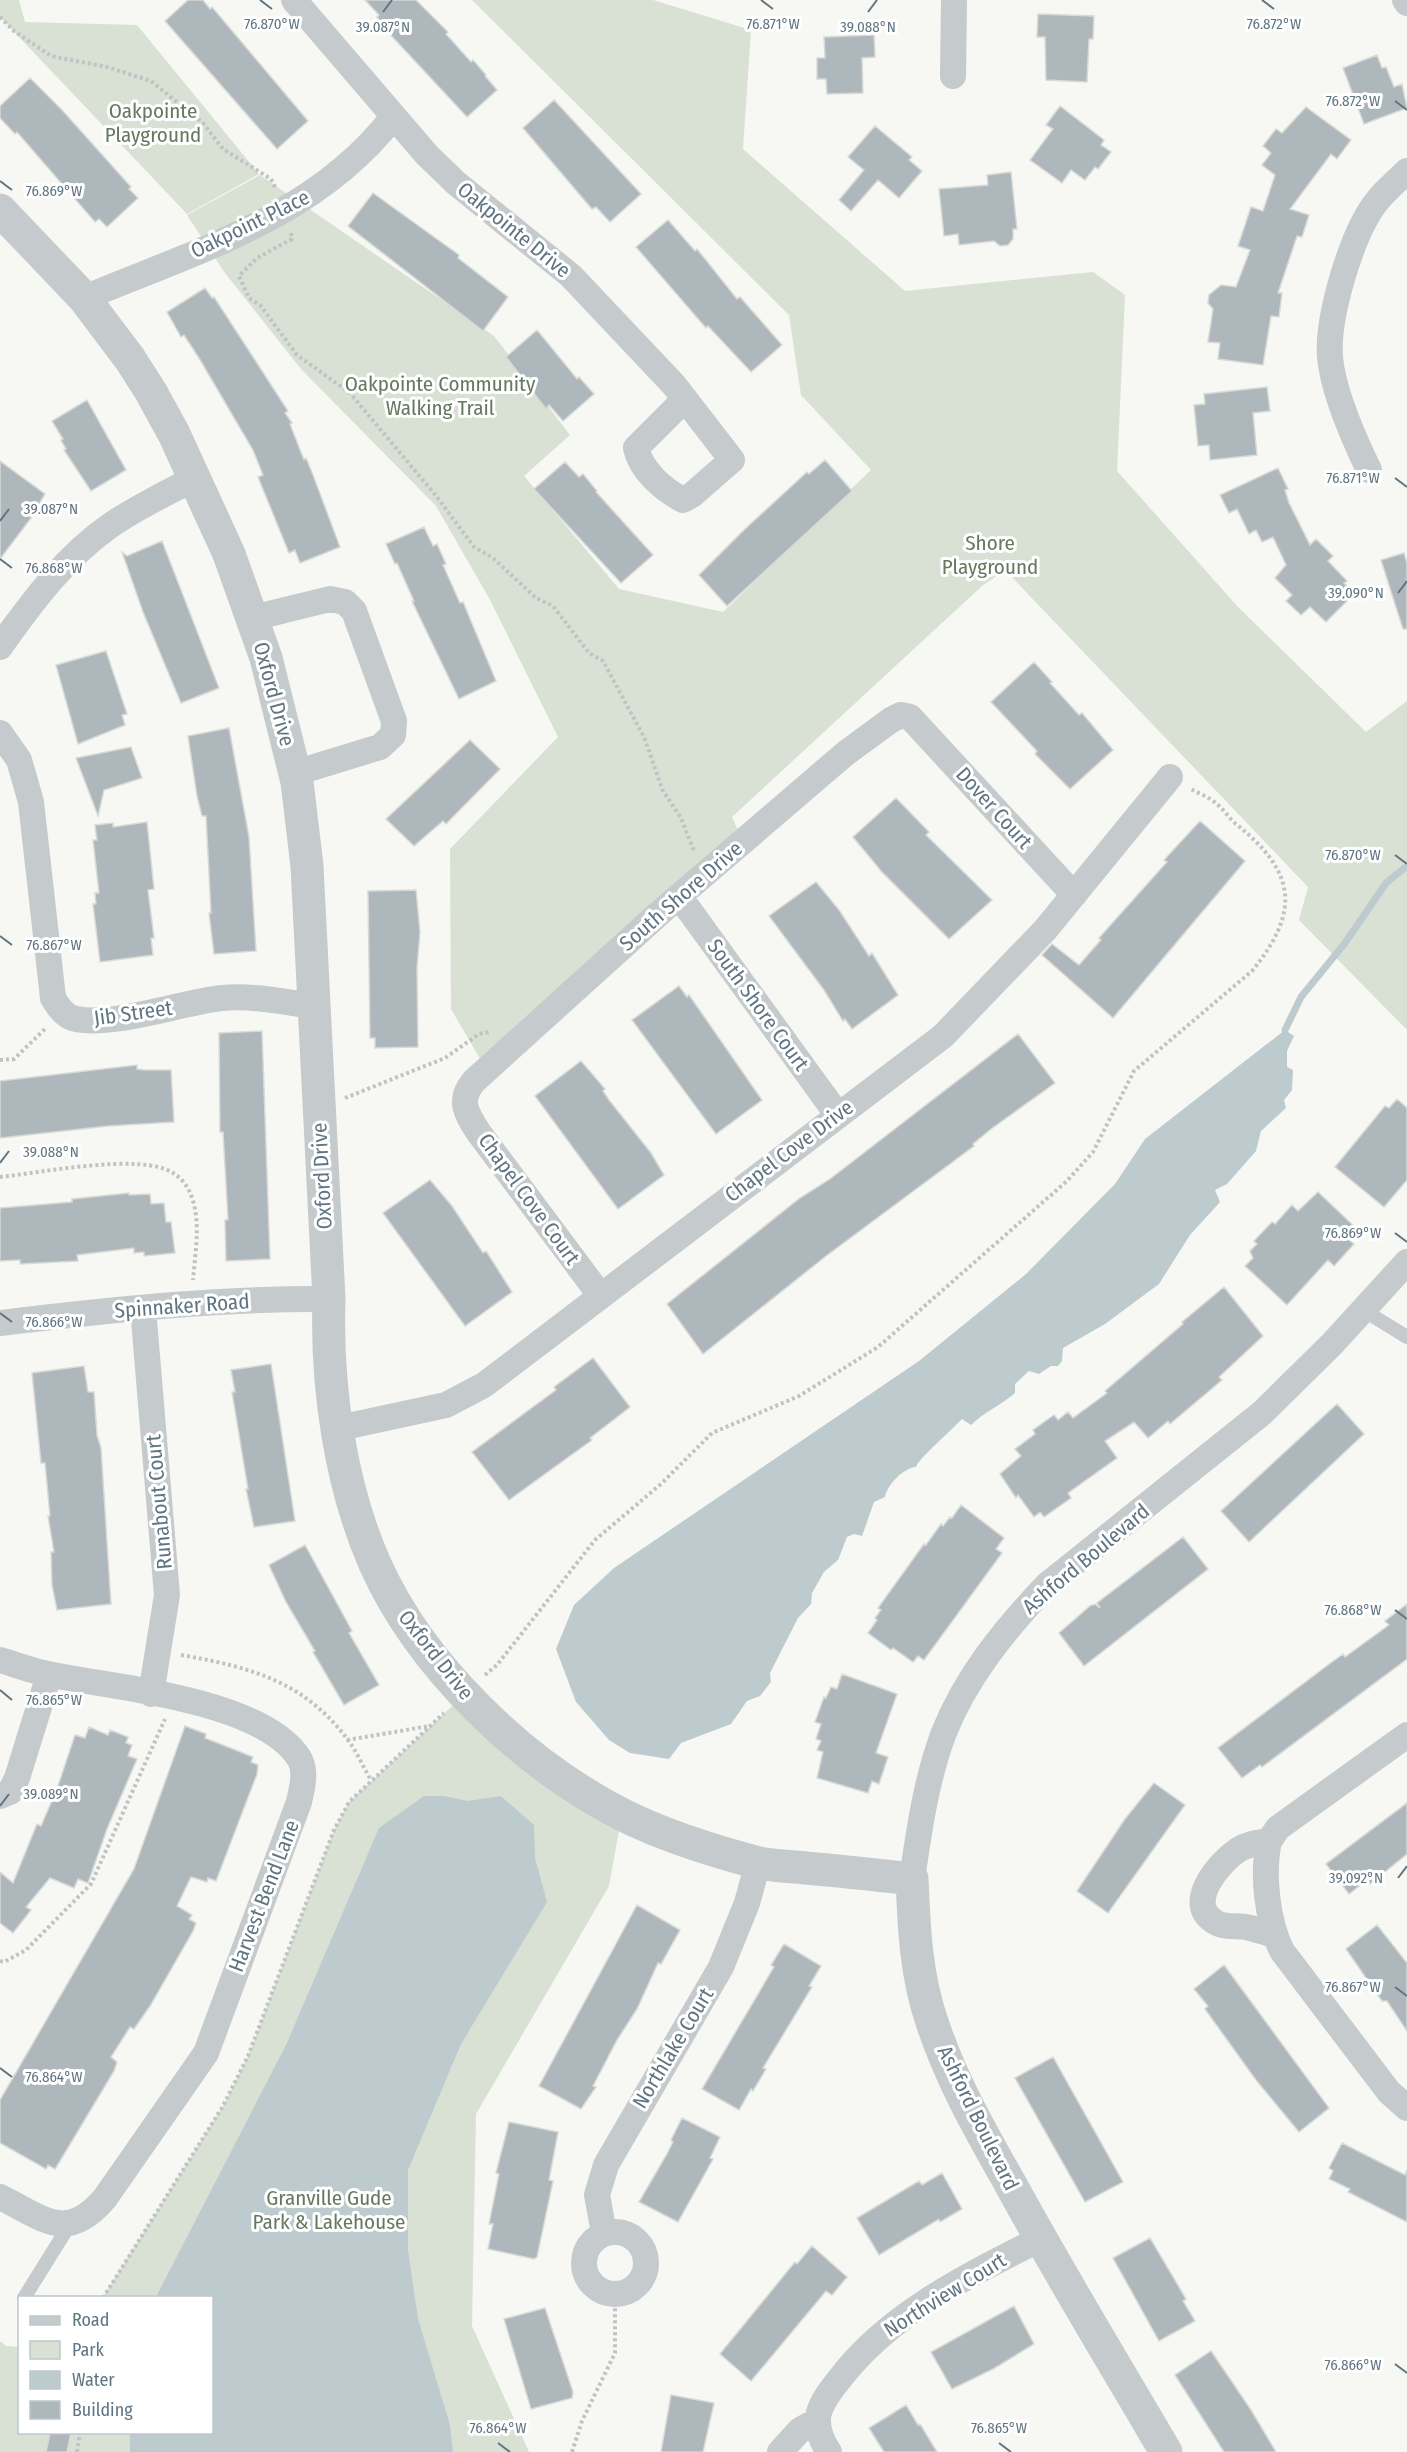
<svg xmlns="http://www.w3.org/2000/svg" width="1407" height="2452" font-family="'Fira Sans Condensed',sans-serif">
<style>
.green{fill:#d9e0d4}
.water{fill:#bdcbce}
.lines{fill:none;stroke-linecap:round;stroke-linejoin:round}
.stream{stroke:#bdcbce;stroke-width:7}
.building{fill:#adb7bc;stroke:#d9d9d6;stroke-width:1.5}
.path{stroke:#c0c3c5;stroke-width:4;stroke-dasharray:3 3;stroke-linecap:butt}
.service{stroke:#c5cacd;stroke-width:14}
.minor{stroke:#c5cacd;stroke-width:26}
.tertiary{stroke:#c5cacd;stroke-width:33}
.ticks{fill:none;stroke:#607582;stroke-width:2}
.labels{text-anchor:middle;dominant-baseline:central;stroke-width:6;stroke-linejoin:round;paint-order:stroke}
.park-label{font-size:21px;fill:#66795f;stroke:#fff}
.street-label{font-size:21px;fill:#607582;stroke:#fff}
.ticks-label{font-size:15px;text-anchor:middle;fill:#607582;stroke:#fff;stroke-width:6;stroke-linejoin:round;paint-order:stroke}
</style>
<rect width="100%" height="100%" fill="#f7f7f4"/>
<path class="green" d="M0 0H19L25 22 137 25 259 174 187 214 0 17Z
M472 0H653L751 30 743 149 905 291 1093 272 1125 295 1117 471 1238 607 1366 732 1407 701V1030L1299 920 1308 887 1005 570 982 586 732 817 743 841 486 1069 451 1009 450 849 558 737 489 598 436 506 301 369 225 273 187 215 260 175 494 336 570 435 524 476 619 589 723 612 871 470 801 395 789 315Z
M465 1694 622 1814 609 1886 476 2114 472 2326 529 2452H0V2341L6 2346 19 2347 20 2432H212V2298L103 2297 223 2106 248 2056 334 1830 349 1802Z"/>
<path class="water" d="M1285 1030 1294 1036 1287 1051V1067L1293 1070 1292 1090 1284 1100 1286 1108 1261 1131 1256 1151 1227 1184 1215 1190 1220 1202 1190 1235 1159 1284 1105 1324 1063 1348 1062 1361 1058 1366H1051L1039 1374 1029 1371 1015 1384V1393C1000 1406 985 1411 971 1425L962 1419C953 1429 919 1458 916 1467 903 1468 887 1485 885 1497L874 1502 862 1536 854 1534 847 1537 838 1560 824 1572 812 1593 811 1604 798 1618 770 1673 771 1682 760 1696 747 1701 731 1724 681 1743 669 1759 630 1753 609 1740 576 1702 556 1649 574 1605 614 1568 919 1361 1026 1274 1115 1184 1145 1139Z
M424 1796H444L468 1801 501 1796 534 1825 535 1858 547 1902 461 2044 408 2170V2250L418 2319 450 2425 453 2452H130V2433L212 2432V2298L156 2297 286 2045 379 1828Z"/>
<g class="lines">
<path class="stream" d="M1285 1030 1301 997 1345 943 1386 883 1407 866"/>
</g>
<path class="building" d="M188 0H203L210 9 212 7 308 121 277 149 165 21Z
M365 0H416L448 32 446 34 471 62 473 60 486 75 485 76 497 90 467 117 388 32 377 17 379 15Z
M1038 14 1094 16 1093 39H1089L1087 82 1046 80 1045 37H1037Z
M874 35 875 57 862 58 863 93 827 94 826 79H817V58H825L824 37Z
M1377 55 1382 68 1386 67 1394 87 1402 84 1407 108 1364 124 1343 68Z
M30 78 62 110 131 187 129 189 138 198 107 227 99 219 95 222 17 132 15 134 0 118V106Z
M554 100 641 194 610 222 596 207 592 209 523 128Z
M1060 106 1104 140 1101 145 1111 152 1098 169 1095 167 1085 180 1071 170 1062 183 1030 160 1053 129 1046 125Z
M1306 107 1351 140 1337 159 1331 154 1290 209 1309 215 1302 237 1297 236 1278 293H1282L1279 317 1271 316 1263 365 1218 359 1220 343 1208 342 1213 309 1208 303 1209 295 1221 285 1236 287 1250 250 1238 246 1251 207 1263 211 1275 175 1262 165 1271 153 1263 146 1276 129 1282 133Z
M875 126 912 157 909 160 922 171 899 198 878 180 851 211 839 200 864 170 848 157Z
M1011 172 1017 229H1013V239L1008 245 1000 246 994 241 959 245 958 234 944 236 939 189 988 185 987 175Z
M373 193 459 255 458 258 508 297 483 331 348 226Z
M668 220 695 251 697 249 737 299 740 297 782 345 751 372 708 326 706 328 636 247Z
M205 288 212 298 214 297 288 411 285 413 292 423 290 424 304 460 306 458 313 475 340 547 300 563 295 550 289 553 258 477 263 475 253 450 199 358 184 335 181 337 167 312Z
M537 330 577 379 579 377 594 394 563 421 549 405 546 409 506 357Z
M1267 387 1270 411 1253 413 1257 455 1210 460 1209 445 1198 446 1194 405 1205 404 1204 394Z
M87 400 126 470 91 491 64 450 66 449 61 440 63 439 52 421Z
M825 460 852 491 727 606 699 575 744 530 807 472 809 474Z
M0 461 45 494 31 518 0 559Z
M565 462 579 477 583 474 597 491 596 492 653 555 621 583 534 489Z
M1278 468 1288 489 1285 490 1289 503 1310 545 1316 539 1333 556 1328 561 1347 581 1344 583 1355 593 1326 622 1310 607 1301 615 1286 601 1292 595 1275 578 1286 565 1273 537 1262 542 1256 530 1249 534 1237 509 1229 513 1220 495Z
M424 527 433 546 437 544 446 564 443 565 460 603 463 602 496 681 459 699 412 601H414L397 563 395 564 386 544Z
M162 541 219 688 181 703 143 612 122 552 127 556Z
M1404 553 1407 563V629H1403L1381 560Z
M106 651 127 714 122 715 125 725 78 744 56 665Z
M1034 662 1052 682 1050 683 1079 715 1082 713 1113 750 1070 789 1035 754 1037 751 991 702Z
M229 728 249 837 256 951 214 954 209 913H211L206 816H202L197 796 188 736Z
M470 740 500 769 446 824 443 821 414 846 386 819Z
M131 747 142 778 104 790 98 816 76 758Z
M896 798 929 832 926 835 992 900 949 939 882 872 853 837Z
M1200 821 1245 861 1113 1018 1042 955 1052 944 1079 965 1101 940 1099 938 1167 862 1164 860Z
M147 822 154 889 148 890 154 938H151L153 955 100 962 93 904H96L95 893H99L93 840H97L95 825 113 823V827Z
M816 882 839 910 869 956 872 953 898 995 852 1029 845 1019 843 1021 824 990 769 916Z
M416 890 420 932 417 968 418 1047 375 1048V1038H370L368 891Z
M679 986 687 997 689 995 762 1100 716 1134 632 1020Z
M262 1031 270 1259 226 1261 225 1220H228L227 1201 223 1132H220L219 1033Z
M1018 1034 1055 1083 991 1129 973 1144 974 1146 826 1256 703 1354 667 1304 800 1198 830 1179Z
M581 1061 605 1089 603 1091 609 1100 651 1153 664 1175 618 1209 535 1096Z
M137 1065V1069L144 1070H171L174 1122 108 1126 0 1138V1081Z
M1397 1099 1407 1108V1180L1384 1207 1335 1167 1385 1106 1389 1108Z
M430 1180 452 1206 483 1253 486 1251 512 1292 465 1326 383 1213Z
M1318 1192 1357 1229 1348 1239 1354 1244 1334 1266 1328 1260 1287 1305 1245 1266 1253 1258 1250 1251 1257 1244 1254 1241 1272 1222 1275 1224 1292 1205 1298 1211Z
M129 1193V1195L150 1194 151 1204 164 1203 166 1222H171L175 1253 144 1256V1252L134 1253V1248L77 1255 78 1261 20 1264V1260L0 1261V1208L72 1202V1199Z
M1224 1287 1263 1336 1219 1377 1222 1380 1170 1424 1168 1421 1148 1438 1134 1422 1105 1441 1117 1458 1068 1493 1071 1498 1044 1517 1040 1512 1034 1517 1018 1495 1016 1498 1000 1474 1021 1456 1015 1449 1035 1434 1033 1430 1054 1415 1058 1420 1068 1412 1073 1418 1107 1393 1105 1391 1183 1324 1182 1322Z
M593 1358 630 1407 590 1438 592 1440 509 1500 472 1452 556 1390 554 1387Z
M271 1364 295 1521 254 1527 246 1489H248L232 1392H235L231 1370Z
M84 1366 88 1392H94L97 1435 101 1448 111 1604 57 1610 52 1585 51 1552H54L48 1516H50L45 1463H41L32 1373Z
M1337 1404 1364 1434 1249 1542 1221 1511Z
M961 1505 1004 1538 996 1549 1002 1553 924 1660 918 1656 913 1662 893 1648 891 1650 868 1633 877 1620 875 1618 881 1610 878 1608 924 1544 926 1545 941 1524 943 1526 950 1517 952 1518Z
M1183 1537 1208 1569 1084 1666 1059 1633 1090 1606 1095 1604 1100 1608 1097 1603Z
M305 1545 352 1631 349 1633 379 1685 344 1705 313 1652 315 1651 286 1602 269 1565Z
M1407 1604V1659L1262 1767 1260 1765 1242 1778 1218 1748 1324 1668 1343 1654 1345 1657 1389 1625 1385 1621Z
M842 1674 897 1694 876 1753 888 1757 879 1784 872 1781 868 1793 817 1778 823 1752 817 1750 821 1741 816 1739 821 1724 815 1722 824 1697 826 1698 831 1687 837 1689Z
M185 1726 206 1734 205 1738 253 1757 251 1762 258 1765 257 1774 216 1881 208 1878 207 1882 191 1877 177 1906 192 1915 189 1919 196 1923 193 1931 150 2006 134 2029 130 2027 111 2057 117 2062 114 2071 60 2161 55 2169 48 2165 46 2169 0 2143V2100L134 1869Z
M89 1727 108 1735 110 1730 128 1737 126 1743 132 1745 128 1756 137 1759 107 1829 88 1883 78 1879 74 1888 50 1878 26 1907 31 1910 13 1933 0 1923V1872L13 1883 37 1824 41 1826 57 1789 75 1735 85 1738Z
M1154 1783 1185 1805 1108 1913 1077 1891 1125 1819Z
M1407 1803V1854L1370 1884 1367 1880 1349 1894 1326 1864Z
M637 1905 680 1930 661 1964 658 1963 637 2009 617 2040 593 2086 596 2087 581 2109 539 2086Z
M1377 1925 1407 1963V2031L1387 2001H1382L1346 1949Z
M784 1944 821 1966 809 1986 812 1987 763 2068 766 2069 753 2091 751 2089 739 2110 702 2089 774 1967 771 1965Z
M1224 1965 1329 2108 1299 2132 1256 2080 1205 2009 1208 2006 1194 1989Z
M1053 2057 1123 2182 1085 2202 1015 2078Z
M682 2118 720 2137 710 2158 713 2159 678 2222 639 2202 667 2154 673 2142 671 2140Z
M509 2122 558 2132 549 2180 553 2181 537 2257 534 2259 488 2249 493 2224H489L499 2174 496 2173Z
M1342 2143 1405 2175 1407 2170V2222L1348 2192 1350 2189 1329 2179 1333 2171 1329 2168Z
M942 2173 962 2209 940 2222 939 2219 879 2255 857 2218 919 2181 922 2185Z
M1150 2238 1186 2299 1183 2301 1195 2321 1159 2341 1113 2258Z
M812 2246 847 2277 832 2295 826 2291 751 2381 720 2354 795 2262 797 2264Z
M1014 2306 1034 2344 993 2369 952 2389 931 2352Z
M545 2308 573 2392 572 2398 531 2409 504 2319Z
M1211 2351 1251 2410 1276 2452H1224L1175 2375Z
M671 2395 714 2403 703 2452H661Z
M906 2405 918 2425 920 2424 937 2452H884L869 2428Z
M50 2433H71L67 2452H46Z"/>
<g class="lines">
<path class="path" d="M0 17 14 31 51 56 107 67 151 81 203 123 223 149 271 179 276 189
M291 233 292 239 257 258 239 276 249 298 260 305 297 355 350 393 437 497 474 547 493 558 536 598 553 606 589 653 603 661 644 737 663 791 681 818 694 851
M0 1060 14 1059 47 1027
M345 1098 445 1058 479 1034 490 1032
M0 1177C40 1173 141 1152 173 1173 182 1178 189 1188 192 1198 201 1223 195 1254 193 1280
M181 1655C250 1667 304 1681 348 1740 357 1752 363 1767 371 1780
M485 1675 497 1665 595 1540 661 1484 712 1433 799 1396 878 1347 1067 1181 1093 1152 1134 1071 1252 971C1301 911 1296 872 1236 824 1229 818 1224 810 1217 804 1209 797 1198 793 1189 788
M347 1740 429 1726
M0 1961 4 1962 26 1950 91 1884 165 1719
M103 2298 223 2106 248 2056 334 1830 349 1802 444 1713
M77 2452 80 2432
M572 2452 582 2421 615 2353V2294"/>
<path class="service" d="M1363 1310 1407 1337
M24 2298 70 2224"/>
<path class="minor" d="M294 0 427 155 456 183 571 276 674 385 732 460 692 495 683 500C662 489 641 470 636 448L685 399
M1405 0 1407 3
M953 76 954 0
M84 298C196 251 316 217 393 117
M1369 470C1354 439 1333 392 1330 357 1327 317 1352 231 1378 200 1386 190 1397 181 1407 171
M253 618 330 599 345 602 354 611 394 721 393 735 380 747 295 773
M0 647C31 603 66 556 111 525 137 507 167 493 195 478
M0 733 19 760 31 802 53 998C58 1007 65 1017 76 1019 113 1027 183 1002 222 998 253 995 284 1002 314 1006
M679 896 837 1114
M600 1295 479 1133C467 1114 457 1101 474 1081L664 909 846 753 891 720 901 715 910 717 1074 895
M143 1308 167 1595 151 1694
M0 1323C109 1310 219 1298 329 1299
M339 1428 446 1405 484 1385 943 1036 1045 930 1170 777
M0 1660C17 1665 35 1672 53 1675 116 1688 262 1700 299 1758 307 1771 302 1788 299 1802L206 2053 105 2198C67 2243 44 2219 0 2197
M0 1796 10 1792 17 1778 49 1675
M1269 1841C1262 1874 1267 1921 1282 1951L1389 2092 1407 2108
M912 1879C919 1831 926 1781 943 1735 965 1678 1005 1629 1047 1585L1262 1413 1332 1344 1407 1262
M1274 1935C1265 1932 1255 1929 1246 1927 1233 1925 1222 1929 1211 1919 1187 1900 1220 1862 1238 1850 1247 1844 1258 1843 1269 1841L1278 1828 1407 1735
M584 2263a31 31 0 1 1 62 0a31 31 0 1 1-62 0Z
M604 2233 597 2195 606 2165 721 1967 747 1903 758 1863
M780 2452 800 2430 818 2420
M829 2452C822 2442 817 2430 818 2417 820 2404 830 2391 838 2381 888 2314 967 2276 1040 2239"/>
<path class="tertiary" d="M0 210 84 298 130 359 151 392 174 434 229 554 266 658 297 782 307 866 329 1299C326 1385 340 1485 375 1564 421 1667 523 1764 623 1815 665 1836 710 1850 755 1862 771 1866 789 1866 806 1868 841 1871 877 1875 912 1879 914 1928 916 1976 932 2022 951 2080 981 2132 1011 2185 1060 2275 1114 2363 1166 2452"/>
</g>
<path class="ticks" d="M260 0 272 9M761 0 773 9M1262 0 1274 9M383 12 392 0M868 12 877 0M1395 101 1407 110M0 181 12 190M1395 478 1407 487M0 521 9 509M0 559 12 568M1398 593 1407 581M1395 855 1407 864M0 936 12 945M0 1163 9 1151M1395 1233 1407 1242M0 1313 12 1322M1395 1610 1407 1619M0 1690 12 1700M0 1806 9 1794M1398 1878 1407 1866M1395 1987 1407 1996M0 2068 12 2077M1395 2364 1407 2373M498 2443 510 2452M999 2443 1011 2452"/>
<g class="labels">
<g class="park-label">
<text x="153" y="111">Oakpointe<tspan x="153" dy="24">Playground</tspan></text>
<text x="440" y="384">Oakpointe Community<tspan x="440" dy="24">Walking Trail</tspan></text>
<text x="990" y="543">Shore<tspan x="990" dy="24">Playground</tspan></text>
<text x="329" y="2198">Granville Gude<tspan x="329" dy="24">Park &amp; Lakehouse</tspan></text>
</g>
<g class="street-label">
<text transform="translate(250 224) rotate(-26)">Oakpoint Place</text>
<text transform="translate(514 230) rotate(39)">Oakpointe Drive</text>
<text transform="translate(274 694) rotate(75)">Oxford Drive</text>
<text transform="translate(994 808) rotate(48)">Dover Court</text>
<text transform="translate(681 896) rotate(-41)">South Shore Drive</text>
<text transform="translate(758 1005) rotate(54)">South Shore Court</text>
<text transform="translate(133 1013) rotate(-8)">Jib Street</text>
<text transform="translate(789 1151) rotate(-37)">Chapel Cove Drive</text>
<text transform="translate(322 1176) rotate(-93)">Oxford Drive</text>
<text transform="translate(529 1199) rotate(54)">Chapel Cove Court</text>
<text transform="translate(182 1306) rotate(-4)">Spinnaker Road</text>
<text transform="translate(159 1502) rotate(-95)">Runabout Court</text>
<text transform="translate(1086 1559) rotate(-40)">Ashford Boulevard</text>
<text transform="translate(436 1655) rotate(52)">Oxford Drive</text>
<text transform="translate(264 1896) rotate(-69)">Harvest Bend Lane</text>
<text transform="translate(673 2048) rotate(-59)">Northlake Court</text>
<text transform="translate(978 2118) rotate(64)">Ashford Boulevard</text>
<text transform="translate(945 2295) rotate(-32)">Northview Court</text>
</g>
</g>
<g class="ticks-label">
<text x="272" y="29">76.870°W</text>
<text x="773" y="29">76.871°W</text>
<text x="1274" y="29">76.872°W</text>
<text x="383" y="32">39.087°N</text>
<text x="868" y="32">39.088°N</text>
<text x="1353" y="106">76.872°W</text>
<text x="54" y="196">76.869°W</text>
<text x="1353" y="483">76.871°W</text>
<text x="51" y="514">39.087°N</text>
<text x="54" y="573">76.868°W</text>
<text x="1356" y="598">39.090°N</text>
<text x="1353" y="860">76.870°W</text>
<text x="54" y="950">76.867°W</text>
<text x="51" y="1157">39.088°N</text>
<text x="1353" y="1238">76.869°W</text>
<text x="54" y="1327">76.866°W</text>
<text x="1353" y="1615">76.868°W</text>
<text x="54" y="1705">76.865°W</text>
<text x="51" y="1799">39.089°N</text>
<text x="1356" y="1883">39.092°N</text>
<text x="1353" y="1992">76.867°W</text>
<text x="54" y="2082">76.864°W</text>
<text x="1353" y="2370">76.866°W</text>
<text x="498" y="2433">76.864°W</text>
<text x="999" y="2433">76.865°W</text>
</g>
<rect x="18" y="2296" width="195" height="138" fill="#ffffff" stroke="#bfc8cd" stroke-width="1.5"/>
<rect x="30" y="2316" width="30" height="9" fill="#c5cacd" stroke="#bfc8cd" stroke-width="1.5"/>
<text x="72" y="2326" font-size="18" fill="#607582">Road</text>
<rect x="30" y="2341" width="30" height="18" fill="#d9e0d4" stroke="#bfc8cd" stroke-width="1.5"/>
<text x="72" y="2356" font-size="18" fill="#607582">Park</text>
<rect x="30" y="2371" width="30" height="18" fill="#bdcbce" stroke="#bfc8cd" stroke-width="1.5"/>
<text x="72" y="2386" font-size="18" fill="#607582">Water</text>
<rect x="30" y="2401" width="30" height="18" fill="#adb7bc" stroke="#bfc8cd" stroke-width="1.5"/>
<text x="72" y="2416" font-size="18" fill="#607582">Building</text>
</svg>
